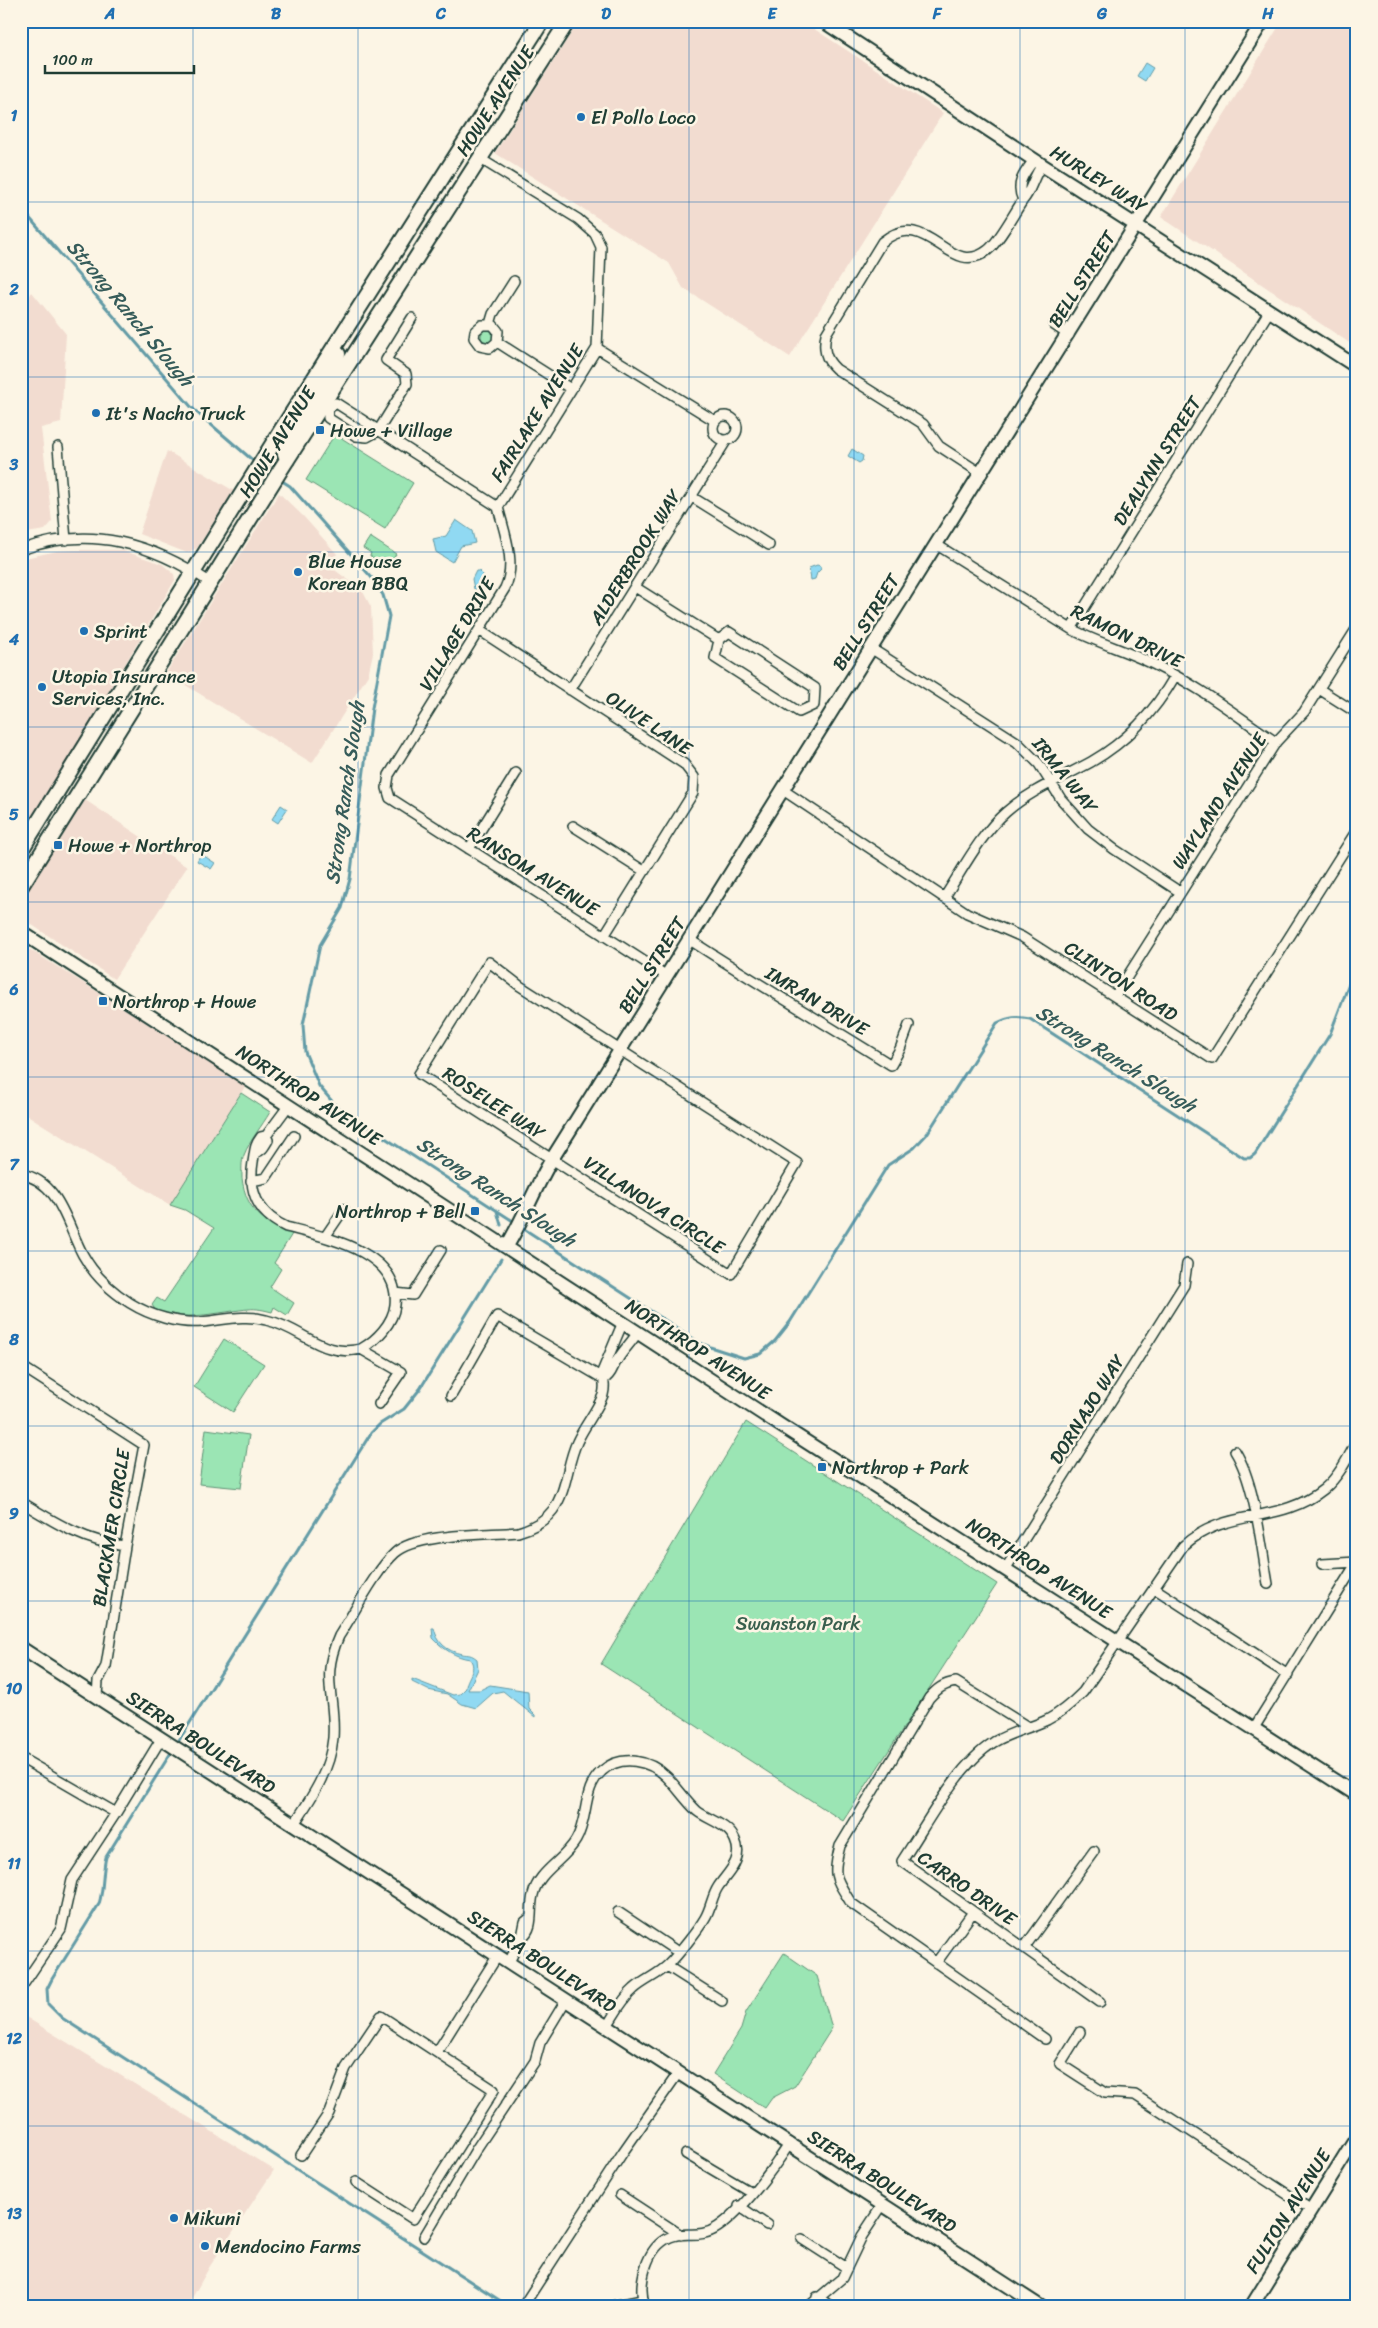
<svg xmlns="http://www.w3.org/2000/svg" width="1378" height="2328" font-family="Sriracha,sans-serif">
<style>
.built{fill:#f2dcd0}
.green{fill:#9be5b4;stroke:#5d9174}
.water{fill:#90d9f2;stroke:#639ba6}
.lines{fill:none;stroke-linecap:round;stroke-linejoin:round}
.stream{stroke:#639ba6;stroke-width:3}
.street-casing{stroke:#1f3d34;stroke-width:12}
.secondary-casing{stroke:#1f3d34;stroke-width:16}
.primary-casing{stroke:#1f3d34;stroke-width:18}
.street{stroke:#fcf5e5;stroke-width:9}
.secondary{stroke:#fcf5e5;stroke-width:12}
.primary{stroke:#fcf5e5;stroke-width:14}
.grid{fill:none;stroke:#1f6fb2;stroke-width:1;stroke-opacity:0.55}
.poi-dot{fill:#1f6fb2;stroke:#fcf5e5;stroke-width:2}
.labels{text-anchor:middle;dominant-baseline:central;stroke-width:5;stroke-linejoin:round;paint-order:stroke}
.street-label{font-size:19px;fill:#1f3d34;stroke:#fcf5e5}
.poi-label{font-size:19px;fill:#1f3d34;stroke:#fcf5e5;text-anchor:start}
.park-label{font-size:19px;fill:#385f4e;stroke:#fcf5e5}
.water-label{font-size:20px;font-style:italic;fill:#365c5a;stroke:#fcf5e5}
.neatline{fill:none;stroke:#1f6fb2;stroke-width:2}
.grid-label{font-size:16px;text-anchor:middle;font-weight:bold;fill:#1f6fb2}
</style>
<rect width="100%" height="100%" fill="#fcf5e5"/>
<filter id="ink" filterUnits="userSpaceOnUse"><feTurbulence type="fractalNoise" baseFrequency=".02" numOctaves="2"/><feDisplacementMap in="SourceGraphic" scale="10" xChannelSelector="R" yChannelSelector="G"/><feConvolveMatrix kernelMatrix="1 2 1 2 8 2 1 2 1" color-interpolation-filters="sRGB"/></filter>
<g filter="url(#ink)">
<path class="built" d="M579 21H802L943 113 790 357 683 288 669 263 495 153Z
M1282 21H1357V348L1161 217Z
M32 292 66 334 61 423 41 428 52 522 45 530 21 534V309Z
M167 451 234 491 197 548 187 553 139 534Z
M279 493 303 516 337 554 328 565 362 590 371 607 373 653 368 675 312 763 166 673Z
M77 550H121L162 564 174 574 175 580 47 795 21 834V559L57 551Z
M85 800 187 867 114 979 26 921 23 916 24 901 30 887Z
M21 944 246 1085 170 1205 21 1111Z
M21 2014 274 2170 210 2266 187 2307H21Z"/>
<path class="green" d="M481 336a6 6 0 1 1 12 0a6 6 0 1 1-12 0Z
M335 434 413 483 385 529 306 480Z
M370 537 396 554 388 567 370 556 371 553 363 548Z
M241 1093 270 1112C262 1126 250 1140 244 1155 241 1162 242 1170 242 1178 246 1211 264 1222 292 1234L274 1263 281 1269 270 1287 294 1303 287 1315 274 1307 272 1312C264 1310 256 1308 249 1309 229 1310 162 1327 152 1305L157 1298 164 1302 214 1228 185 1210 170 1205Z
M224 1339 264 1364 233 1412 194 1387Z
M746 1422 997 1584 843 1821 601 1664Z
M206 1429 249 1435 241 1488 199 1484Z
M784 1953 817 1976 832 2028 795 2086 772 2098 765 2108 713 2074 741 2029 746 2012Z"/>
<path class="water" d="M1145 63 1153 68 1145 81 1137 76Z
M852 449 863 456 862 461 859 463 848 456Z
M456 520 472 531 475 543 461 546 452 562 436 552 433 539 446 536Z
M817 565 820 566 821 569 817 573 815 579 811 580 809 568Z
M476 571H479L484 576V589H474L472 579Z
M281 805 287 809 278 823 272 819Z
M201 854 215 863 211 869 197 861Z
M432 1628H434C437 1642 446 1651 462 1654 469 1655 471 1654 477 1659L478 1669 468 1690H480L490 1685 528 1691 529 1709 535 1715V1717L503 1691 493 1693 476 1708 462 1704 447 1694 428 1690 412 1682V1679L453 1695 460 1694 466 1688C466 1677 478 1670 470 1659 455 1657 443 1649 433 1638Z"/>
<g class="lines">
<path class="stream" d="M21 208 193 409 257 464
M262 468 274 475
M279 479 290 486 372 578 383 595 389 616 372 708 350 879 342 908 320 945 303 1025 305 1052 319 1086 336 1106 516 1223
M497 1211 501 1225
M521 1227 700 1343 710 1347 744 1358 760 1354 775 1341 790 1322 888 1165 914 1148 927 1134 997 1023C1009 1017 1017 1016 1030 1019L1244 1158H1250L1255 1154 1330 1034 1357 963
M176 1745 371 1433 380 1424 404 1409 420 1389 501 1259
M172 1751 106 1857C102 1873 104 1888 99 1904L52 1979 47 1989 48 2004 62 2018 510 2307"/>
<g class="street-casing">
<path id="street" d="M479 158 578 219 595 234 601 247 597 348 498 507
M1034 160C1024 173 1015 184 1023 200 1031 192 1033 176 1042 165
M490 324 493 314 514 281
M1054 325 1069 335
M497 342 490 348 480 346 474 338 475 331 482 325H493L498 331 497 342 571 389
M597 348 715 421
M328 409 336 403 498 507C504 532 517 563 505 588L389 775 387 788 390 798 667 976
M328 409V418L356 436 367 437 378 431 407 384 406 374 386 360 412 318
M713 428a12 12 0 1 1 24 0a12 12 0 1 1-24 0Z
M58 447 66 540
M982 474 939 446 923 424 836 369C825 359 823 349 826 334L882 242C928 204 949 281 988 250 999 242 1014 213 1023 200
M692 497 769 545
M937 545 1071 629C1100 644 1131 652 1159 667 1200 687 1238 717 1276 742
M21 550C90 524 153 544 211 583
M635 587 719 640
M1071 629 1270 310
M479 630 684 764 694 777 693 793 604 936
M729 632 815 688 814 705 799 712 715 658 719 640Z
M872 649 1017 742 1039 764 1061 799 1088 829 1114 849 1180 892
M1319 689 1357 713
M570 690 726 441
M783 790 967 913 1022 937 1212 1059 1357 830
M573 826 644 871
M469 849 516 773
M944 898C963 869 980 835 1006 812 1031 790 1062 778 1091 762 1126 742 1155 711 1175 676
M690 940C756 983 824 1023 891 1065L900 1049 909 1025
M489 962 520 986 797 1163 731 1274 419 1074Z
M1115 996 1276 742 1304 712 1357 628
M266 1136 261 1137C254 1146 255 1151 253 1162 248 1192 258 1214 286 1227 324 1237 401 1251 395 1305 393 1323 377 1340 361 1349
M255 1153C262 1151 264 1147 268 1140L266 1136 289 1105
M21 1174C60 1181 67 1226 83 1255 94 1275 111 1291 130 1303 151 1316 178 1324 202 1322 223 1320 246 1314 266 1320 303 1328 321 1358 361 1349L401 1372 379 1404
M251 1181 266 1178 294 1136
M325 1237 344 1209
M395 1293 413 1295 441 1250
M21 1366 144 1445 125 1546 106 1666 98 1681 97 1697
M604 1379C613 1374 612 1366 618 1359 624 1349 632 1342 638 1332
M451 1396 497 1316 604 1379
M1235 1451C1255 1483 1261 1545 1268 1584
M21 1502C54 1522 85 1542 125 1546
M1322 1564 1357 1562
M1006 1568 1184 1285 1187 1264
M1154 1588 1288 1675
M1028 1727 956 1682C943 1684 937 1689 929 1698L840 1846C832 1876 835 1877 851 1903L1045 2039
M1254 1728 1357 1562
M21 1758 116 1813
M294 1824C312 1797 330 1771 333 1738 336 1697 320 1678 339 1636 354 1613 376 1570 395 1553 417 1533 487 1535 518 1532 532 1528 544 1522 553 1510 567 1491 567 1463 577 1442 584 1426 597 1411 603 1395 605 1388 604 1379 602 1372L623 1322
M618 1912 678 1952
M522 1937C535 1928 529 1910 533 1895 538 1871 564 1861 576 1840 589 1818 582 1788 602 1771 621 1754 650 1760 667 1777 677 1787 686 1801 697 1811 710 1821 728 1824 735 1840 744 1860 728 1872 718 1887 712 1896 711 1908 705 1918 698 1930 678 1955 668 1965 658 1975 644 1980 634 1989 622 1999 615 2014 607 2026
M1024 1948 1094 1851
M509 1962 522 1937 525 1922 530 1918
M936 1963 973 1912
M667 1966 722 2001
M21 1988 61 1929 72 1880 116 1813 161 1739
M1100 2002 902 1861C927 1824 956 1766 994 1742 1011 1732 1030 1728 1047 1720 1061 1713 1072 1703 1083 1692L1183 1546C1227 1506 1278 1526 1324 1489 1339 1476 1348 1458 1357 1441
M1080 2032 1060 2064 1105 2093 1135 2095 1310 2209
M437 2052 498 1955
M686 2154 752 2193
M301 2155 329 2113 346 2068 381 2016 494 2090 413 2219 356 2182
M620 2195 681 2235
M739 2206 767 2225
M424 2237 477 2148 535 2061 540 2043 566 2000
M802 2239 847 2268
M817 2297 832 2307
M525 2303 623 2152 679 2072
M608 2307 642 2300
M645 2307C637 2285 646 2247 670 2237 686 2230 699 2240 718 2227 743 2210 773 2169 790 2143
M808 2307 842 2278 862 2236 883 2204"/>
</g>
<g class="secondary-casing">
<path id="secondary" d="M823 21 1042 165 1357 367
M21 932 780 1425 1357 1795
M507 1246C524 1218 535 1187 552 1159L1263 21
M21 1648 1041 2307
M1251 2307 1357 2136"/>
</g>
<g class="primary-casing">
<path id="primary" d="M322 405 316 397 318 393 337 362 338 354
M287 460 283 447 308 406 310 394 308 390
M21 850 282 429 542 21
M21 886 281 469 568 21"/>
</g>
<use href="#street" class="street"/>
<use href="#secondary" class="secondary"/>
<use href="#primary" class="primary"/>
</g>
</g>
<path class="grid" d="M193 21V2307M358 21V2307M524 21V2307M689 21V2307M854 21V2307M1020 21V2307M1185 21V2307M21 202H1357M21 377H1357M21 552H1357M21 727H1357M21 902H1357M21 1077H1357M21 1251H1357M21 1426H1357M21 1601H1357M21 1776H1357M21 1951H1357M21 2126H1357"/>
<g class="poi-dot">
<circle cx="581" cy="117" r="5"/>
<circle cx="96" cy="413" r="5"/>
<rect x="315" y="425" width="10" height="10" rx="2.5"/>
<circle cx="298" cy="572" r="5"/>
<circle cx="84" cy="631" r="5"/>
<circle cx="42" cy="687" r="5"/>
<rect x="53" y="840" width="10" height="10" rx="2.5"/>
<rect x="98" y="996" width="10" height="10" rx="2.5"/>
<rect x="470" y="1206" width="10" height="10" rx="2.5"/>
<rect x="817" y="1462" width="10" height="10" rx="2.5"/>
<circle cx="174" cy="2218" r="5"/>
<circle cx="205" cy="2246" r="5"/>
</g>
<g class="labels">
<g class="street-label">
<text transform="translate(495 101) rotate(-57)">HOWE AVENUE</text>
<text transform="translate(1099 179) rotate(32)">HURLEY WAY</text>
<text transform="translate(1082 279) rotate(-58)">BELL STREET</text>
<text transform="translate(537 413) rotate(-58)">FAIRLAKE AVENUE</text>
<text transform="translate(277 442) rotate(-58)">HOWE AVENUE</text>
<text transform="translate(1157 461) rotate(-58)">DEALYNN STREET</text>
<text transform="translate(635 557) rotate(-58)">ALDERBROOK WAY</text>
<text transform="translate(866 622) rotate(-58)">BELL STREET</text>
<text transform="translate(457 634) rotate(-59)">VILLAGE DRIVE</text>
<text transform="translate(1127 636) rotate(26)">RAMON DRIVE</text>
<text transform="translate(649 723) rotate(34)">OLIVE LANE</text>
<text transform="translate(1065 775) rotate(51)">IRMA WAY</text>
<text transform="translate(1219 801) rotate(-57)">WAYLAND AVENUE</text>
<text transform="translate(533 871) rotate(32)">RANSOM AVENUE</text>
<text transform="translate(652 965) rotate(-58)">BELL STREET</text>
<text transform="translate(1121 981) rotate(33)">CLINTON ROAD</text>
<text transform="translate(817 1001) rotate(31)">IMRAN DRIVE</text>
<text transform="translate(309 1095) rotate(33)">NORTHROP AVENUE</text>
<text transform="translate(494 1103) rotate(33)">ROSELEE WAY</text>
<text transform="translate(654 1205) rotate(33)">VILLANOVA CIRCLE</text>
<text transform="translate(698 1349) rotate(33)">NORTHROP AVENUE</text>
<text transform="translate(1087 1409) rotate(-58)">DORNAJO WAY</text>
<text transform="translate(111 1528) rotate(-81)">BLACKMER CIRCLE</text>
<text transform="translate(1039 1568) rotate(33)">NORTHROP AVENUE</text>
<text transform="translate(201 1742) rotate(33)">SIERRA BOULEVARD</text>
<text transform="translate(967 1888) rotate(35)">CARRO DRIVE</text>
<text transform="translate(542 1961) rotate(33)">SIERRA BOULEVARD</text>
<text transform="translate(882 2181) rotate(33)">SIERRA BOULEVARD</text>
<text transform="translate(1288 2211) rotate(-58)">FULTON AVENUE</text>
</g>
<g class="poi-label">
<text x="591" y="117">El Pollo Loco</text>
<text x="106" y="413">It's Nacho Truck</text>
<text x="330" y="430">Howe + Village</text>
<text x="308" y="561">Blue House<tspan x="308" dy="22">Korean BBQ</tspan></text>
<text x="94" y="631">Sprint</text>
<text x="52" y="676">Utopia Insurance<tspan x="52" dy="22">Services, Inc.</tspan></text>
<text x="68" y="845">Howe + Northrop</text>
<text x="113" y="1001">Northrop + Howe</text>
<text x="465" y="1211" text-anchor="end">Northrop + Bell</text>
<text x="832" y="1467">Northrop + Park</text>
<text x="184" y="2218">Mikuni</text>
<text x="215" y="2246">Mendocino Farms</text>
</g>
<g class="park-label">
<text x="798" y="1623">Swanston Park</text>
</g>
<g class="water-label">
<text transform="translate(130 313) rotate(50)">Strong Ranch Slough</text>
<text transform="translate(345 793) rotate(-82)">Strong Ranch Slough</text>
<text transform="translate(1116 1059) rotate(32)">Strong Ranch Slough</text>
<text transform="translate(496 1192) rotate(33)">Strong Ranch Slough</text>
</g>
</g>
<rect width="1378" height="2328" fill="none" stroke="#fcf5e5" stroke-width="55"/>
<path d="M45 65v8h149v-8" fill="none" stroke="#1f3d34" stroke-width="2.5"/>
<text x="52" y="65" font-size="15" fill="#1f3d34" stroke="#fcf5e5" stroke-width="4" paint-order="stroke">100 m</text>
<rect x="28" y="28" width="1322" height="2272" class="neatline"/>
<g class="grid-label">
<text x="110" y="19">A</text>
<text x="276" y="19">B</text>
<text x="441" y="19">C</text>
<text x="606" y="19">D</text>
<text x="772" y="19">E</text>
<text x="937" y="19">F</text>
<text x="1102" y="19">G</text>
<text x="1268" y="19">H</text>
<text x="14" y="121">1</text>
<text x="14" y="295">2</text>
<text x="14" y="470">3</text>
<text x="14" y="645">4</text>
<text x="14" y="820">5</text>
<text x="14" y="995">6</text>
<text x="14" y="1170">7</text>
<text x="14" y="1345">8</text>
<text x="14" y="1519">9</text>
<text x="14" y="1694">10</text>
<text x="14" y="1869">11</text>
<text x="14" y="2044">12</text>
<text x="14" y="2219">13</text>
</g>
</svg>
